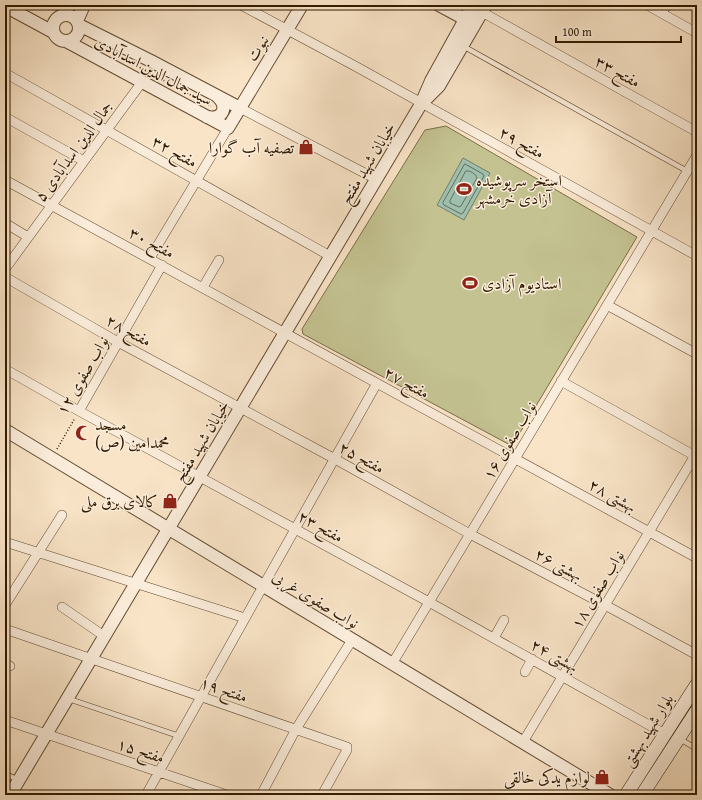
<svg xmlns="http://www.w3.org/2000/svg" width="702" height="800" font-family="'Gentium Book Plus',Amiri,serif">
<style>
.green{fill:#c4c291;stroke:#7a6e48}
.water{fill:#9fbfae;stroke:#737d68}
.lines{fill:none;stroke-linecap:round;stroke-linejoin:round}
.shore{stroke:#686c57;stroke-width:1}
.service-casing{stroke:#634c32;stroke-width:6}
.minor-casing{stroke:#634c32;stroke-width:10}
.tertiary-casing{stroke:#634c32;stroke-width:14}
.secondary-casing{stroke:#311a00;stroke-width:14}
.path{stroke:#311a00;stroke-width:1.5;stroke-dasharray:1 2;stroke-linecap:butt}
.service{stroke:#fbeddb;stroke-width:4.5}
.minor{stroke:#fbeddb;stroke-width:9}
.tertiary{stroke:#fbeddb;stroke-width:12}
.secondary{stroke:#fbeddb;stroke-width:13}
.labels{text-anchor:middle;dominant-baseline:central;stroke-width:3;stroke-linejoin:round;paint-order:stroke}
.street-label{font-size:16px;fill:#311a00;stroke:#fbeddb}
.poi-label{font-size:16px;fill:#311a00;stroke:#fbeddb;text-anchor:end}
</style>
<rect width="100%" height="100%" fill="#f9e4c7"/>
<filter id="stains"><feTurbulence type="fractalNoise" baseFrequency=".005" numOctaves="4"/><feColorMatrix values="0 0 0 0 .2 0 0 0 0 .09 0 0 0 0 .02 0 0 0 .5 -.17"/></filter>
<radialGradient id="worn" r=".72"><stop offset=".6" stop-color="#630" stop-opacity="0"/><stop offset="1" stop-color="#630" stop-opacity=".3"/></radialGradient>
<path class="green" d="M446 126 637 237 512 446 303 334 302 329 425 130Z"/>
<path class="water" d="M463 158 490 173 464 220 437 205Z"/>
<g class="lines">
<path class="shore" d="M465 164 483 174 484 176 463 213 461 214 444 205 443 203Z
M466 171C470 170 476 174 477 178L461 206 459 207 450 203V201Z"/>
<g class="service-casing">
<path id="service" d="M664 14 669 5
M463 46 687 171
M69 699 179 736
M680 739 697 749
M5 774 19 780"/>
</g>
<g class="minor-casing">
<path id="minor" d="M241 5 355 66 697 256
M647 5 697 33
M482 12 697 132
M5 73 330 256
M240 108 376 179
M5 117 84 161
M5 180 697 558
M5 223 28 237
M150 258 228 128
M5 269 142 82
M5 277 118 342 335 459 470 534 605 605 697 655
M203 287 219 260
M607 305 697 354
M5 369 79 411 429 602 665 734
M561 381 697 457
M79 411 162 265
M5 542 245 618
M5 605 62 515
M62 607 104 636
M5 629 347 747V750L322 795
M494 638 504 620
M5 663 10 666
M392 664 697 155
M525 672 532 659
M5 720 227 795
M523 742 697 452
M146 795 377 383
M261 795 296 729 352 640"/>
</g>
<g class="tertiary-casing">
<path id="tertiary" d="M439 5 465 19
M5 6 53 32
M53 28a13 13 0 1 1 26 0a13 13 0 1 1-26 0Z
M77 21 84 5
M79 25 151 61 240 108
M66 41 228 128 302 5
M425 100 439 86 486 5
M207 117C223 120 229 107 217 96
M5 430 610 795
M10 795 421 104 431 81 473 5"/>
</g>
<g class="secondary-casing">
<path id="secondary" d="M626 795 697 684
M642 795 697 710"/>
</g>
<path class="path" d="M137 66 211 106
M57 449 75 418"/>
<use href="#service" class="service"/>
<use href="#minor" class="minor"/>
<use href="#tertiary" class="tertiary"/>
<use href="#secondary" class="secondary"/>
</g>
<defs>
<g id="shop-bare" transform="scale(1.2)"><path d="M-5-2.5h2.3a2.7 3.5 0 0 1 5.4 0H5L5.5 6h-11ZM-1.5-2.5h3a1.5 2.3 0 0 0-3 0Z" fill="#8f2418" stroke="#fbeddb" stroke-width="2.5" paint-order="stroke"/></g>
<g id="stadium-bare" transform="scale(1.2)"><path d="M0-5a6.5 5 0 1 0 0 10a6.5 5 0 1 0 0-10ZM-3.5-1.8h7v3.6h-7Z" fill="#8f2418" stroke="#fbeddb" stroke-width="2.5" paint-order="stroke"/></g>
<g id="mosque-bare" transform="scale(1.2)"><path d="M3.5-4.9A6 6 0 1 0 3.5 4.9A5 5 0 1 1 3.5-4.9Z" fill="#8f2418" stroke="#fbeddb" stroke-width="2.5" paint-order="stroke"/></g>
</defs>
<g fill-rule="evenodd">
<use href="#shop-bare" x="306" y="147"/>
<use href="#stadium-bare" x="464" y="189"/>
<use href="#stadium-bare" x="470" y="283"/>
<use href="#mosque-bare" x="83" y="433"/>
<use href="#shop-bare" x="170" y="501"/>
<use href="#shop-bare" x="602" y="777"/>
</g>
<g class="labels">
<g class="street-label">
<text transform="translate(257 48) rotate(-59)">نبوت</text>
<text transform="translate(154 70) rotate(28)">سید جمال الدین اسدآبادی</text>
<text transform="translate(618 71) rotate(29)">مفتح ۳۳</text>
<text transform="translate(522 142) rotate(29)">مفتح ۲۹</text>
<text transform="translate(73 151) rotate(-54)">جمال الدین اسدآبادی ۵</text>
<text transform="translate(175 151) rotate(29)">مفتح ۳۲</text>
<text transform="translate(367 163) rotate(-59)">خیابان شهید مفتح</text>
<text transform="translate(152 242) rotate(28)">مفتح ۳۰</text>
<text transform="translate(129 330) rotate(29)">مفتح ۲۸</text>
<text transform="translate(82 375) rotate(-60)">نواب صفوی ۱۲</text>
<text transform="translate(407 382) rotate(29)">مفتح ۲۷</text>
<text transform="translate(509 440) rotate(-59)">نواب صفوی ۱۶</text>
<text transform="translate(201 441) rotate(-59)">خیابان شهید مفتح</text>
<text transform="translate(362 457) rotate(29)">مفتح ۲۵</text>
<text transform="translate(613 495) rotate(29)">بهشتی ۲۸</text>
<text transform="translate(321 526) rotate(29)">مفتح ۲۳</text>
<text transform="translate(559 564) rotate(28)">بهشتی ۲۶</text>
<text transform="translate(597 589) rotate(-59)">نواب صفوی ۱۸</text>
<text transform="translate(316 599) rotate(31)">نواب صفوی غربی</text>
<text transform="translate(555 655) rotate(29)">بهشتی ۲۴</text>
<text transform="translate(224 689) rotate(19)">مفتح ۱۹</text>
<text transform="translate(647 730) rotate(-58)">بلوار شهید بهشتی</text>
<text transform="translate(141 750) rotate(18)">مفتح ۱۵</text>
</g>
<g class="poi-label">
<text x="294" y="147">تصفیه آب گوارا</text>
<text x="476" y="180" text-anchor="start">استخر سرپوشیده<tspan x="476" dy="18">آزادی خرمشهر</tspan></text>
<text x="482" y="283" text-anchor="start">استادیوم آزادی</text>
<text x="95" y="424" text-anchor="start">مسجد<tspan x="95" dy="18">محمدامین (ص)</tspan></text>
<text x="158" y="501">کالای برق ملی</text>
<text x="590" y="777">لوازم یدکی خالقی</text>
</g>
</g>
<rect width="702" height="800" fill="none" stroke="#f9e4c7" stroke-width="20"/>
<rect x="6" y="6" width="690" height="788" fill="none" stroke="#311a00" stroke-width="2"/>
<rect x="10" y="10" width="682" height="780" fill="none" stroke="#311a00"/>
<path d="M556 36v6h125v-6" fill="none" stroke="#311a00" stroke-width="2"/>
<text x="562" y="36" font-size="12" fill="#311a00" stroke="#fbeddb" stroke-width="3" paint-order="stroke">100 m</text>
<rect width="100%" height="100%" filter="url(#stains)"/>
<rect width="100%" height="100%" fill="url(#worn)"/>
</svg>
